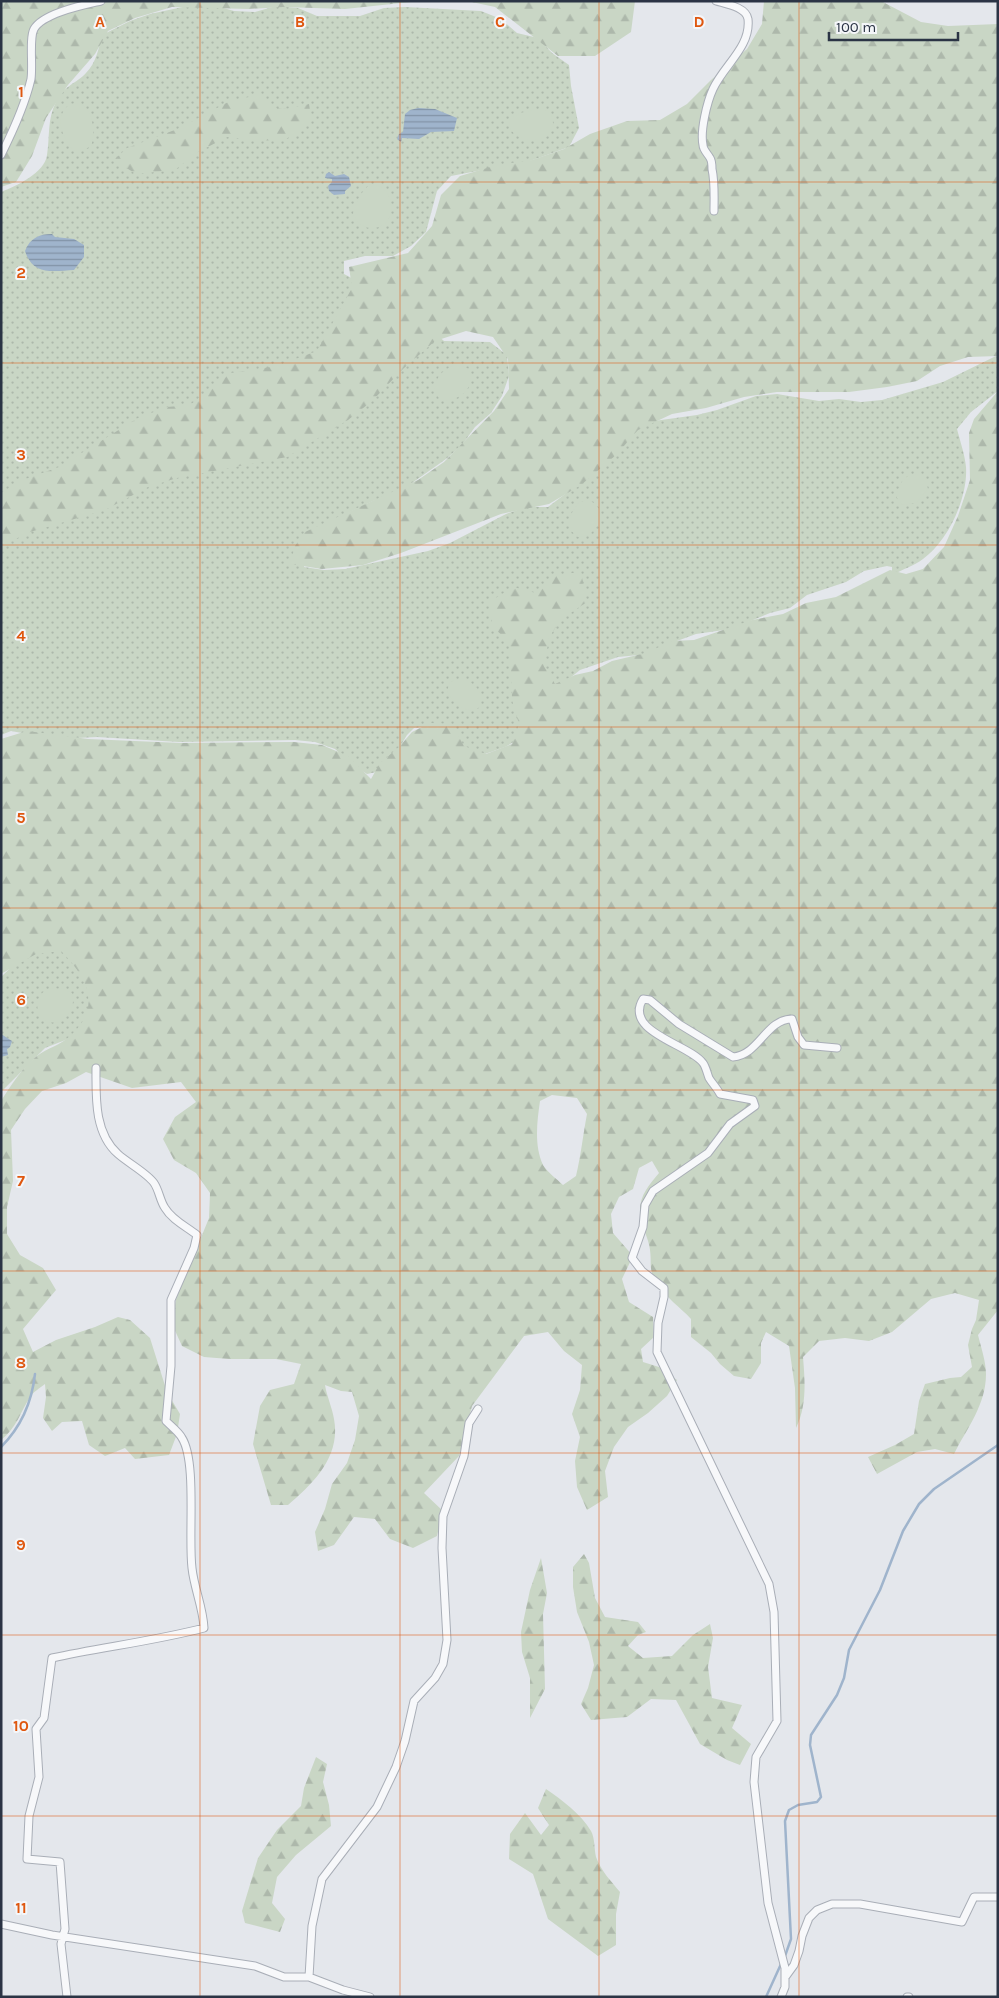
<svg xmlns="http://www.w3.org/2000/svg" width="999" height="1998" font-family="Karla,sans-serif">
<style>
.grass{fill:url(#grass-dots)}
.forest{fill:url(#forest-firs);fill-rule:evenodd}
.pitch{fill:#c9d6c5}
.water{fill:url(#water-rules)}
.lines{fill:none;stroke-linecap:round;stroke-linejoin:round}
.stream{stroke:#9fb4cc;stroke-width:2.5}
.street-casing{stroke:#a9aeb7;stroke-width:9}
.street{stroke:#f7f8fa;stroke-width:7}
.grid{fill:none;stroke:#df570f;stroke-width:1;stroke-opacity:0.55}
.grid-label{font-size:16px;text-anchor:middle;font-weight:bold;fill:#df570f;stroke:#f4f6f9;stroke-width:4;stroke-linejoin:round;paint-order:stroke}
</style>
<defs>
<pattern id="grass-dots" width="8" height="8" patternUnits="userSpaceOnUse" patternTransform="scale(1.25)"><rect width="8" height="8" fill="#c9d6c5"/><path d="M2 2h.1M6 6h.1" fill="none" stroke="#adb8ab" stroke-width="1.8" stroke-linecap="round"/></pattern>
<pattern id="forest-firs" width="22" height="20" patternUnits="userSpaceOnUse" patternTransform="scale(1.25)"><rect width="22" height="20" fill="#c9d6c5"/><path d="M5 1l3.5 6h-7zM16 11l3.5 6h-7z" fill="#adb8ab"/></pattern>
<pattern id="water-rules" width="6" height="5" patternUnits="userSpaceOnUse" patternTransform="scale(1.25)"><rect width="6" height="5" fill="#9fb4cc"/><path d="M0 2.5h6" fill="none" stroke="#8293a7"/></pattern>
</defs>
<rect width="100%" height="100%" fill="#e4e7ec"/>
<path class="grass" d="M192 5H213L234 11 255 12 276 6 298 8 317 16H360L384 8 405 7 481 11 501 19 517 33 538 38 552 53 569 65 571 86 579 128 569 147 530 161 451 176 437 191 426 232 411 246 393 256H365L344 261V274C379 292 416 314 444 341L490 342 507 355 509 376 502 396 491 413 475 427 462 445 446 459 395 495 373 501 335 519 305 546 304 567 324 570 345 569 428 551 450 543 506 514 526 507H548L573 488 634 428 654 421 697 415 717 410 756 396 777 394 819 401 839 399 861 402 882 400 943 382 998 355V391L971 412 957 429C960 441 965 455 966 467 968 498 948 541 923 559 914 566 901 570 892 575V567L887 566 864 571 846 582 807 595 790 608 770 613 731 629 696 634 677 641 659 653 618 657 580 670 560 686 523 737 505 747 485 754 465 749 434 726 414 728 407 735 386 770 367 774 349 762 335 749 315 742 295 740 179 742 97 737 55 739 11 731 1 735V192C16 186 45 173 47 155 50 137 47 119 56 102 64 85 76 84 86 73 96 63 99 48 102 35L130 21 150 14Z
M31 948 68 951 92 986 93 1007 85 1026 68 1039 45 1048 1 1092V977Z"/>
<path class="forest" d="M1 1H420L345 9 283 7 249 9 172 7 135 18 108 31 95 54 68 85 46 118 32 156 16 182 1 187Z
M467 1H635L631 32 595 56H558L495 7Z
M764 1H881L921 22 948 26 998 24V356L968 357 940 366 917 381 887 387 849 392H777L744 397 706 408 672 414 638 430 616 455 581 485 549 504 501 514 401 553 363 565 322 569 290 564 295 546 305 532 418 480 444 462 494 411 509 389 508 359 493 337 466 331 435 341 404 368 372 401 348 420 287 457 177 478 148 487 105 510 30 532 1 546V493L20 481 59 467 138 418 167 407 190 405 231 373 277 366 317 351 352 288 349 267 408 253 432 226 441 195 460 176 497 165 532 160 564 149 590 134 627 121 660 120 687 104 711 80 747 49 762 24Z
M259 95C276 115 285 109 309 104L311 117 297 132 283 141 252 140 227 137 196 153 175 170 136 174 114 160 127 148 180 128 230 101Z
M998 391V1310L978 1335C981 1347 986 1362 986 1374 986 1405 967 1428 954 1454L935 1449 917 1452 877 1474 868 1457 895 1445 914 1434 919 1401 925 1384 950 1378 961 1377 972 1367 968 1345 972 1329 976 1320 979 1300 955 1293 931 1299 892 1332 869 1341 845 1338 819 1341 803 1357C805 1381 807 1406 796 1428L795 1388 789 1346 766 1332 761 1343V1363L751 1379 734 1376 720 1364 711 1353 691 1337V1319C680 1307 666 1298 657 1283 648 1270 652 1264 650 1250 649 1238 640 1224 640 1213 639 1196 649 1185 659 1173L652 1161 639 1168 633 1189 619 1197 611 1214 613 1233 633 1256 622 1279 629 1302 653 1317 654 1337 641 1349 643 1362 659 1367 677 1380 667 1396 648 1413 628 1427 614 1447 605 1471 608 1497 587 1510 577 1487 575 1461 580 1437 572 1414 580 1390 582 1365 564 1351 548 1332 524 1336 472 1406 459 1456 424 1493 443 1511 437 1536 413 1548 390 1539 375 1519 354 1517 334 1545 318 1551 315 1532 325 1509 332 1484 347 1463 355 1440 359 1416 352 1392 341 1391 325 1385C327 1397 332 1407 334 1419 341 1456 314 1483 288 1505H271L253 1444 260 1406 270 1390 294 1384 301 1364 276 1359H229L204 1357 182 1346 172 1324 176 1299 209 1218 210 1193 196 1173 174 1160 163 1139 175 1117 196 1102 181 1082 132 1088 86 1072 66 1083 42 1091 25 1109 11 1130 13 1181 7 1207V1234L20 1255 43 1268 56 1290 23 1329 33 1352 56 1340 95 1327 118 1317 130 1320 150 1338 167 1392 180 1414 177 1434 169 1455 135 1459 125 1448 105 1456 89 1445 82 1421 62 1422 52 1431 43 1418 46 1397 45 1384C40 1388 33 1392 30 1397 21 1411 16 1429 1 1440V1101C11 1085 22 1068 37 1056 47 1048 61 1045 70 1036 103 1007 87 977 61 951L36 954 1 974V739L27 731 88 739 181 743 294 742 322 745 348 756 371 779 380 763 399 747 412 732 430 723 452 724 464 746 486 754 512 744 519 724 512 700 510 643 491 625V601L513 587 536 593 555 575 581 572 587 602 560 620 549 638 544 666 555 684 575 675 593 671 612 661 646 653 672 641 694 640 752 620 783 614 806 603 836 597 890 570 906 574 923 569 944 547 958 516 970 480 969 433 974 419ZM552 1095 577 1098 587 1114C583 1135 581 1155 576 1176L563 1185C557 1179 547 1172 543 1165 534 1145 537 1122 540 1101Z
M584 1554 589 1563 595 1598 605 1617 638 1622 646 1632 638 1635 628 1646 643 1658 672 1656 693 1635 710 1624 713 1638 708 1667 712 1698 742 1705 732 1728 751 1744 740 1765 727 1760 700 1744 676 1700 651 1699 627 1717 591 1720 581 1704 588 1688 594 1665 589 1642 577 1612 573 1587V1567Z
M541 1558 547 1593 543 1614 545 1689 530 1718V1678L522 1652 521 1632 530 1590Z
M316 1757 327 1764 323 1782 329 1805 331 1826 296 1855 277 1877 272 1903 285 1919 280 1932 245 1923 242 1911 258 1858 277 1830 301 1806 304 1788Z
M546 1789C562 1800 581 1814 591 1831 595 1838 594 1849 596 1857 601 1871 611 1881 620 1892L616 1914V1945L598 1956 548 1919 533 1874 509 1859 510 1834 525 1813 541 1835 549 1825 538 1808Z"/>
<path class="pitch" d="M79 103C93 108 96 134 91 146L82 151 73 150C62 136 53 117 70 104Z
M533 110H545L551 113C565 153 501 143 510 119L520 113Z
M369 185C396 180 401 231 370 228 361 227 356 221 353 213L360 195Z
M453 366H462L469 369C477 388 458 403 440 400L435 391C434 379 442 370 453 366Z
M917 474 925 478 928 489 916 503 902 505 897 498C898 486 903 474 917 474Z
M589 500C599 505 601 512 601 522L589 535 578 537 569 529V517L579 502Z
M465 679C477 686 482 691 481 706L474 711C463 710 451 702 447 691L450 682 458 679Z
M52 988 62 989 72 993C75 1008 71 1013 59 1023L47 1022 38 1014C36 1001 39 991 52 988Z"/>
<path class="water" d="M418 108 435 109 457 118 454 131 431 132 419 139 402 138 401 142 397 139 399 134 403 132 405 114 410 110Z
M329 172 335 176 344 174 349 177 351 186 345 191V194L334 195 329 191 328 186 332 182V179L325 178 326 174Z
M52 234 55 237 74 239 84 245V257L74 270C53 271 33 276 25 251 30 238 39 234 52 234Z
M1 1034 12 1041 10 1047 7 1049 8 1055 1 1057Z"/>
<g class="lines">
<path class="stream" d="M1 1447C21 1427 32 1401 35 1374
M785 1956 791 1939 785 1821 789 1810 798 1805 817 1802 821 1797 810 1745 811 1735 837 1695 844 1678 849 1650 880 1590 903 1531 919 1504 934 1489 998 1445
M766 1997 781 1964"/>
<g class="street-casing">
<path id="street" d="M1 155C13 131 25 105 31 79 33 66 29 38 34 29 43 13 84 5 101 1
M714 211C714 198 715 183 712 169 712 166 712 161 710 158 708 154 703 150 703 145 700 131 707 102 713 89 724 65 751 47 748 19 746 7 726 4 716 1
M1 1924 52 1935 255 1966 284 1977H309L343 1990 370 1997
M786 1976 794 1965 799 1951 802 1936 809 1918 817 1910 832 1904H860L962 1922 974 1897H998
M309 1977 312 1926 322 1879 377 1807 396 1767 405 1741 414 1701 435 1678 443 1664 447 1640 442 1548 443 1516 464 1456 469 1423 478 1409
M67 1997 61 1944 65 1929 60 1862 27 1859 29 1816 39 1777 36 1729 44 1718 52 1658C103 1647 154 1641 204 1628 203 1607 194 1588 192 1568 188 1536 197 1462 182 1438 179 1432 171 1426 166 1421L171 1366V1300L194 1248 197 1235C187 1227 172 1220 165 1208 160 1201 159 1190 154 1183 147 1173 128 1163 118 1154 94 1133 96 1097 96 1068
M781 1997 785 1987V1968L768 1903 754 1782 756 1757 777 1721 774 1612 769 1584 657 1352 658 1323 664 1297V1288L642 1271 632 1258 643 1227 645 1205 653 1191 708 1153 730 1124 755 1106 753 1100 720 1094C717 1088 712 1083 709 1078 707 1073 706 1067 703 1063 689 1044 623 1032 643 999L650 1000 679 1024 733 1057C759 1055 766 1019 792 1019L798 1037 804 1045 837 1048
M907 1997H909"/>
</g>
<use href="#street" class="street"/>
</g>
<path class="grid" d="M200 1V1997M400 1V1997M599 1V1997M799 1V1997M1 182H998M1 363H998M1 545H998M1 727H998M1 908H998M1 1090H998M1 1271H998M1 1453H998M1 1635H998M1 1816H998"/>
<g class="grid-label">
<text x="100" y="27">A</text>
<text x="300" y="27">B</text>
<text x="500" y="27">C</text>
<text x="699" y="27">D</text>
<text x="21" y="97">1</text>
<text x="21" y="278">2</text>
<text x="21" y="460">3</text>
<text x="21" y="641">4</text>
<text x="21" y="823">5</text>
<text x="21" y="1005">6</text>
<text x="21" y="1186">7</text>
<text x="21" y="1368">8</text>
<text x="21" y="1550">9</text>
<text x="21" y="1731">10</text>
<text x="21" y="1913">11</text>
</g>
<rect width="999" height="1998" fill="none" stroke="#2b3445" stroke-width="5"/>
<path d="M829 32v8h129v-8" fill="none" stroke="#2b3445" stroke-width="2.5"/>
<text x="836" y="32" font-size="15" fill="#2b3445" stroke="#f4f6f9" stroke-width="4" paint-order="stroke">100 m</text>
</svg>
